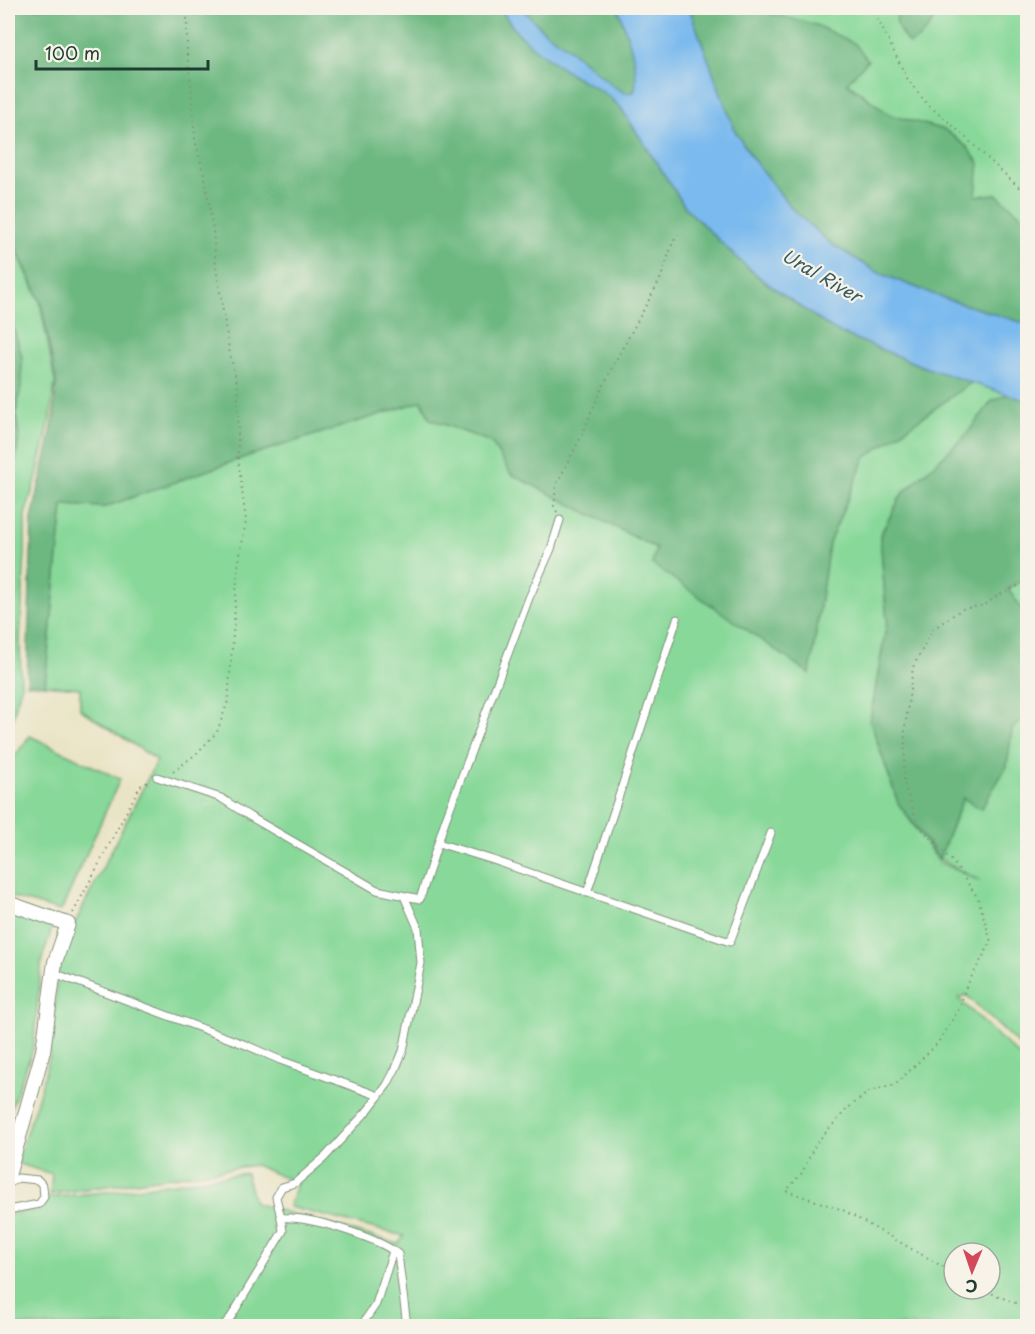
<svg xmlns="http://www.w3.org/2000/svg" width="1035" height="1334" font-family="'Playpen Sans',sans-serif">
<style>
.green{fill:#87d899;stroke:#538a66;stroke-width:1.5;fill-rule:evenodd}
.forest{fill:#6db881;stroke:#467a5a;stroke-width:1.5}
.water{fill:#7abaee;stroke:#4c7c91;stroke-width:1.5}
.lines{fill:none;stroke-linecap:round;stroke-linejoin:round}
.lane-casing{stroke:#84907d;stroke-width:9}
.street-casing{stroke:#84907d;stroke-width:16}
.path{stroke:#84907d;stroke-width:2;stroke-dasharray:1.5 4.5;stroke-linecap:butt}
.lane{stroke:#fff;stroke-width:7}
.street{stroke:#fff;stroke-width:14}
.labels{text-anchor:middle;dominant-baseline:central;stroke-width:4.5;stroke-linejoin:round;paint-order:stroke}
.water-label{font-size:18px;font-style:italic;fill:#365c62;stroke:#f7f3e8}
</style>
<rect width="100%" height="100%" fill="#f7f3e8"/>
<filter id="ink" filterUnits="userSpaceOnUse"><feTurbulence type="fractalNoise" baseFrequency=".0167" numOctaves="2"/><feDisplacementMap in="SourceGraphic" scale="12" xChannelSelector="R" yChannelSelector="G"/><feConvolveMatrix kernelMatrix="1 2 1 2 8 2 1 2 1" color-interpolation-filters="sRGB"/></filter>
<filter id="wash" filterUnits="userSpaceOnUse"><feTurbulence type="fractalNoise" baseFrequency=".008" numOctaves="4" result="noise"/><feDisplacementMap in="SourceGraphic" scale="24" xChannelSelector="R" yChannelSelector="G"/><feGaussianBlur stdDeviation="1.35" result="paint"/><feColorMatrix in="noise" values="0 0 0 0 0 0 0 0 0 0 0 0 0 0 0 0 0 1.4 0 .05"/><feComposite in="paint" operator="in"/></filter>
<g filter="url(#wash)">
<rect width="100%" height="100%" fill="#eae4c6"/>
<path class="green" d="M751 8H1027V220L996 194 976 196 967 147 945 130 890 115Z
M8 198 13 243 40 302 55 382 49 425 35 483 25 515V553L20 639 21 687 8 734V508L19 437 16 413 21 385 22 357 8 309Z
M972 382 1008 394 992 401 966 435 902 494 880 535 887 622 870 720 898 803 939 862 980 881 939 859 963 798 981 808 1007 766 1012 729 1027 716V1051L1022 1048 966 995 959 999 1017 1054 1027 1060V1326H8V1214L38 1210 46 1198 124 1190 246 1173 254 1203 398 1244 404 1236 289 1207 297 1183 255 1165 50 1194 52 1174 16 1163 38 1098 50 1055 58 970 70 933 157 760 80 709V688L45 685 63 505 105 507 245 457 422 401 430 419 491 442 511 474 656 548 810 673 829 543 865 458ZM954 1253H990V1289H954Z
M1027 577V617L1008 589Z
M30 736 120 779 61 911 8 896V765Z
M8 909 54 922 42 959 33 1049 8 1116Z"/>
<path class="forest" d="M8 8H500L514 29 533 47 563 69 606 94 621 108 686 208 737 258 762 280 834 330 924 367 972 382 865 458 829 543 810 674 652 564 656 548 511 474 491 442 430 419 422 401 245 457 105 507 63 505 45 685 27 684 32 519 53 423 56 381 41 302 14 243 8 195Z
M523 8H618C625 31 642 68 634 92L625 93 613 86 567 47 545 32 527 14Z
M689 8H751L816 25 854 43 868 60 847 83 890 115 945 130 967 147 979 163 976 196 996 194 1027 220V226L1023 235 1028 237 1027 324 943 298 879 273 831 244 792 209 752 158 735 131Z
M899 8H939C932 23 926 37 909 44 900 33 892 22 899 8Z
M8 309 22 357 21 385 16 413 19 437 8 508Z
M1008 394 1027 401V577L1008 589 1027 617V716L1012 729 1007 766 981 809 963 798 939 859 898 803 870 720 887 622 880 536 902 494 966 435 992 401Z"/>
<path class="water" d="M500 8H523L527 14 545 32 567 47 613 86 625 93 634 92C642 69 625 31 618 8H689L735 131 752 158 792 209 831 244 879 273 943 298 1027 324V401L924 367 834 330 763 280 737 258 686 208 621 108 606 94 563 69 533 47 514 29Z"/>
</g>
<g filter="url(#ink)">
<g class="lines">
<g class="lane-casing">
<path id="lane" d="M157 777 221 798 249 816 377 890 420 899 445 821 529 598 551 549 560 520
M438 843 493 860 730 942 771 833
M587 893 677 619
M404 896 418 928 421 963 403 1051 396 1068 387 1085 368 1110 325 1157 295 1183 282 1187 276 1197 281 1218C309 1216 376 1237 398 1254L407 1326
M54 973 246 1045 280 1060 379 1096
M8 1184 18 1178 38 1180 43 1186 44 1197 39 1204 8 1210
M223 1326 231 1317 283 1231 281 1218
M361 1326 376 1304 393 1251"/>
</g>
<g class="street-casing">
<path id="street" d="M8 903 68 924 55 962 43 1051 8 1176"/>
</g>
<path class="path" d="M872 8 908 80 927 104 951 124 1028 196
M557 512 554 506 556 485 582 435 591 412 616 360 660 280 673 242 678 235
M173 772 196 754 217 732 228 701 238 567 246 521 238 459V388L229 349 216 267 213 230 205 178 195 140 191 83 187 56V8
M73 913 140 786 148 782
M954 1273 843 1210 786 1191 802 1173 816 1143 848 1108 870 1091 895 1085 937 1044 959 1009 966 987 991 942 978 898 953 862 920 827 915 816 904 783 905 728 913 667 933 629 962 609 985 605 997 596 1028 581
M981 1289 1028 1308"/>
<use href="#lane" class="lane"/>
<use href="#street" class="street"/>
</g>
</g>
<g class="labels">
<g class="water-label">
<text transform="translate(822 275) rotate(30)">Ural River</text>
</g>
</g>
<rect width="1035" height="1334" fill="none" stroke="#f7f3e8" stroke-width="30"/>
<g transform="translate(972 1271) rotate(182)"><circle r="28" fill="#f7f3e8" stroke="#a1aaa0" stroke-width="1.5"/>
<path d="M0-4.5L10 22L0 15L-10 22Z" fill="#d1495b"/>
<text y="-9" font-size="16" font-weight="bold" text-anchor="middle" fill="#1f3d34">С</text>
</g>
<path d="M36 60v9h172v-9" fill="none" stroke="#1f3d34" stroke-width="3"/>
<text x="45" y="60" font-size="18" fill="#1f3d34" stroke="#f7f3e8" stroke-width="4.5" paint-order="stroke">100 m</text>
</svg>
